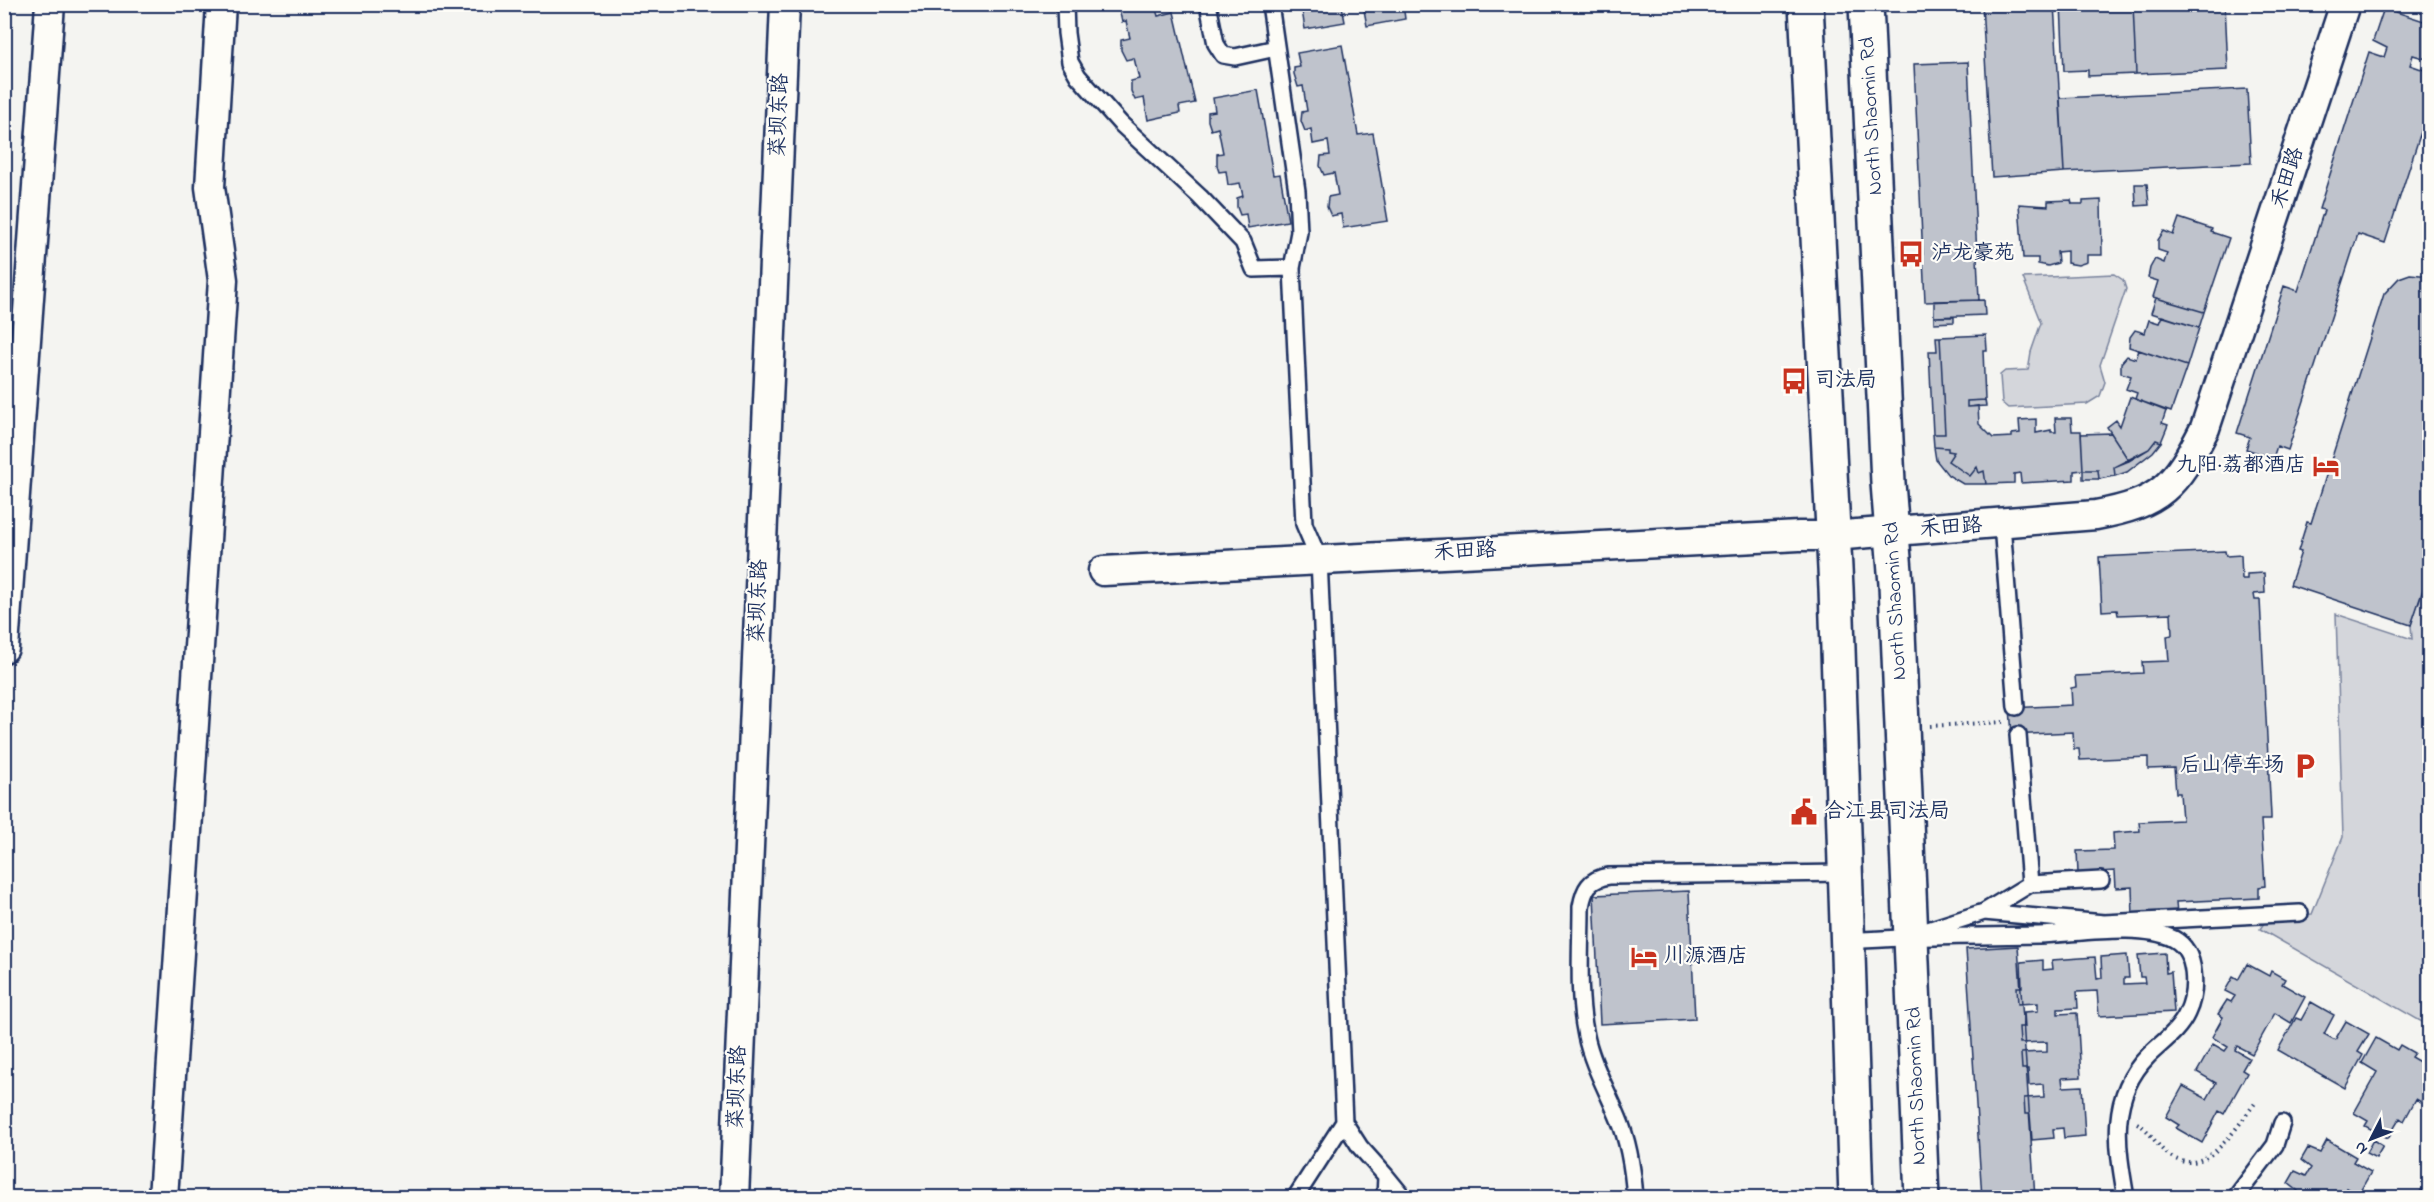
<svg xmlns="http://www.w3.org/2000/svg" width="2434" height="1202" font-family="'Indie Flower','LXGW WenKai TC',sans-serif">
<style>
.green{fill:#d4d6db;stroke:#78829c;stroke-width:1.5}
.building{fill:#bfc3cc;stroke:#1b2f5e;stroke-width:1.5}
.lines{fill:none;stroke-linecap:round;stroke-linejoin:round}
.service-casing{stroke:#1b2f5e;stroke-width:20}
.minor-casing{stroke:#1b2f5e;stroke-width:33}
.primary-casing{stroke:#1b2f5e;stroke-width:38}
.path{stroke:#1b2f5e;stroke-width:4;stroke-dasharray:1.5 4.5;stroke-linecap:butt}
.service{stroke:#fdfcf7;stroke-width:15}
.minor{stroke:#fdfcf7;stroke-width:28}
.primary{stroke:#fdfcf7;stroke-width:33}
.labels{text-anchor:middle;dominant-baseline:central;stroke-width:4.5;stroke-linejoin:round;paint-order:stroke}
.street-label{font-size:21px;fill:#1b2f5e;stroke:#fdfcf7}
.poi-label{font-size:21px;fill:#1b2f5e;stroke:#fdfcf7;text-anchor:start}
</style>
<rect width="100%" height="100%" fill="#f4f4f1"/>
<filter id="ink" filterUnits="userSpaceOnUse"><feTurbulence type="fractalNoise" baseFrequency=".0167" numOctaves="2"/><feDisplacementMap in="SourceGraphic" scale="12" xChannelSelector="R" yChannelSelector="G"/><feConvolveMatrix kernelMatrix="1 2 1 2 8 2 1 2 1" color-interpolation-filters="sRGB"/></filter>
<g filter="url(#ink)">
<path class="green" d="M2114 274 2123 280 2126 289 2100 365 2105 382 2100 396 2087 404 2008 408 2002 403 2000 375 2005 371 2028 370 2031 352 2041 323 2023 278Z
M2429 569V1026L2260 929 2268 917 2312 914 2343 837 2336 614 2412 639 2411 625Z"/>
<path class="building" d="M1118 4H1149L1151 10 1156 9 1158 16 1174 12 1195 103 1179 106 1180 113 1148 120 1144 98 1135 100 1131 91V81L1139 79 1134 58 1126 60 1121 50V40L1130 38 1126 21 1122 22Z
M1301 4 1342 6 1345 22 1305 29Z
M1370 4H1403L1405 19 1367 26 1364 10 1370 9Z
M1982 4H2054L2064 172 1992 177Z
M2061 4H2133L2136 74 2088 76V70L2064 71Z
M2133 4H2225L2228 70 2136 74Z
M2384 8 2430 23V60L2413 55 2410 65 2430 72V104L2385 243 2358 234 2288 450 2277 446 2273 458 2246 449 2250 437 2237 433 2284 286 2298 291 2324 210 2319 209 2369 52 2384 57 2387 48 2373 41Z
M1342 45 1358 135 1373 133 1388 221 1343 228 1341 214 1331 216 1327 207 1328 197 1338 195 1334 173 1324 175 1320 166 1321 156 1330 155 1328 141 1313 144 1311 129 1305 131 1301 121 1302 112 1307 111 1303 86 1298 87 1294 74V68L1300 67 1297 53Z
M1968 62 1979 300 1925 302 1914 64Z
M2247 89 2251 163 2064 172 2060 98Z
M1258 90 1273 175 1280 174 1288 221 1248 228 1246 214 1240 215 1237 207V198L1243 196 1240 183 1228 185 1226 171 1219 172 1217 166V154L1223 153 1218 128 1211 130 1208 121V112L1215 111 1213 98Z
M2135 184H2147L2149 205 2136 206Z
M2071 200 2072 204H2083V201L2101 200 2102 255H2087V262L2078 265 2067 263V251L2057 252 2058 263 2048 266 2038 264V258H2023L2019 204 2048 206V201Z
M2179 218 2212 229 2211 232 2229 238 2204 312 2153 297 2158 281 2148 278 2150 268 2155 259 2164 263 2167 253 2158 250V240L2164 231 2173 235Z
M2410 274 2430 276V569L2411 625 2290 585 2301 552 2298 551 2307 522 2311 523 2384 294 2399 278Z
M2156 298 2204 312 2199 328 2151 313Z
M1984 300 1985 315 1934 317V301Z
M2162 316 2199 328 2187 366 2129 347 2130 337 2135 330 2145 333 2149 320 2159 323Z
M1934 317H1954V322L1934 323Z
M1986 335 1987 350H1983L1985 400 1967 401V407L1978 406 1979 424 1993 438 2012 437V434L2020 433 2019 420 2036 419V433L2051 430V432H2056L2055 418H2071L2072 431H2081L2083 470 2074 471V480L2021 483 2020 473 2014 474V483L1986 484 1984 471 1979 473 1977 467 1970 476 1948 461 1954 452 1948 451V448L1934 447 1933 434H1945L1940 337Z
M1936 337H1940L1945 434H1933L1929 351H1937Z
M2139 350 2187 366 2171 412 2135 399 2137 393 2126 389 2131 376 2121 373V363L2127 356 2136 359Z
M2130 397 2166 411 2162 423 2168 425 2161 442 2156 440 2149 449 2129 461 2107 427 2116 420 2120 426Z
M1985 400 1986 406 1967 407V401Z
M2111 433 2129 461 2114 467 2115 476 2099 479 2098 470H2083L2081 434Z
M2156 440 2161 442 2153 452 2127 472 2115 476 2114 467 2149 449Z
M1934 447 1948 448V451L1954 452 1948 461 1970 476 1977 467 1979 473 1984 471 1986 484H1963L1948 475 1936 460Z
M2083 470H2098L2099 479H2083Z
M2225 551 2226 556 2241 555 2242 579H2247V574L2264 573 2265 593 2254 594 2255 600H2260L2271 816V820H2261L2265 886 2259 887V898L2176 902 2177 914 2133 916 2132 887 2116 888 2115 871 2078 873 2077 851 2114 850 2113 833 2140 831 2139 822 2182 820 2180 793H2176L2174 768 2148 769V757L2080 760 2079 749H2074L2073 732 2012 735 2010 708 2072 705 2071 688 2076 687 2075 676 2143 673 2142 662 2169 661 2167 636 2172 635 2171 613 2118 615 2117 610 2102 611 2099 557Z
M1689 891 1695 1019 1600 1024 1594 895Z
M2018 946 2035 1198H1982L1966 949Z
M2165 953 2166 973 2171 972 2174 1012 2099 1016 2097 991 2077 992 2078 1008 2058 1009V1014L2077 1013 2081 1077 2062 1078 2063 1087 2082 1086 2085 1136 2064 1138 2063 1128 2053 1129 2054 1138 2032 1140 2030 1114H2025L2024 1098 2044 1097 2043 1084 2029 1085 2028 1069H2022L2021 1053 2047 1052V1042L2020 1043 2019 1027H2025L2024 1012 2038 1011V1003L2018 1004 2017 987H2022L2021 962 2043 960V970L2053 969 2052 960 2095 957 2097 979 2102 978 2101 957 2127 955 2129 978H2124V984L2145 983 2144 977H2140L2138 955Z
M2247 964 2269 976 2271 971 2285 979 2282 984 2305 997 2291 1023 2275 1013 2252 1054 2237 1046 2235 1050 2249 1058 2242 1070 2247 1073 2224 1114 2219 1111 2202 1143 2176 1128 2179 1125 2166 1117 2183 1086 2207 1099 2216 1083 2197 1072 2213 1044 2225 1051 2228 1047 2212 1037 2223 1017 2218 1014 2227 1000 2231 1002 2235 996 2225 991 2233 977 2238 980Z
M2311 1002 2334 1015 2324 1034 2335 1040 2346 1021 2369 1034 2358 1052 2363 1055 2345 1088 2278 1050 2296 1018 2301 1020Z
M2376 1038 2397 1050 2400 1045 2414 1053 2411 1057 2430 1068V1075L2423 1086 2428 1089 2421 1102 2416 1099 2404 1121 2400 1118 2388 1138 2365 1126 2368 1121 2354 1113 2377 1072 2362 1063Z
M2327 1140 2356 1157 2353 1162 2371 1172 2358 1195 2346 1188 2343 1198H2294L2298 1191 2288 1183 2295 1171 2306 1176 2311 1168 2301 1160 2308 1148 2320 1153Z
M2373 1140 2383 1146 2376 1158 2366 1153Z"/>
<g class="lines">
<g class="service-casing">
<path id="service" d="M1065 4 1066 33 1070 62 1078 76 1120 123 1200 197 1243 242 1254 269 1292 268
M1208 4 1216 44 1223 55 1235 57 1276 48
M1270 4 1297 191 1299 232 1292 268 1304 524 1319 559 1344 1122 1360 1147 1386 1176 1385 1198
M2002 524 2016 707
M2030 884 2101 880
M1984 912 2104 923 2300 913
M1925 931 1984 912 2030 884 2018 735
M1848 941C1912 936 1975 936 2039 935 2077 934 2141 922 2174 939 2198 952 2197 992 2187 1013 2179 1031 2161 1043 2148 1056 2108 1097 2117 1146 2126 1198
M1386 1176 1404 1198
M1295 1198 1344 1122
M1635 1198C1633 1170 1629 1142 1618 1117 1607 1090 1592 1064 1586 1036 1577 994 1581 949 1581 907 1584 889 1589 879 1609 876L1844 873
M2235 1198 2275 1145 2282 1123
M2427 1198 2430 1194"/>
</g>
<g class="minor-casing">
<path id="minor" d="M1103 571 1799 536H1832L2096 515C2161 503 2175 487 2205 428L2345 4
M4 648 50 4
M163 1198 223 280 210 187 221 4
M734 1198 785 4"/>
</g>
<g class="primary-casing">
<path id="primary" d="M1806 4 1836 588 1856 1198
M1866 4 1888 483 1896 584 1922 1198"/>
</g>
<path class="path" d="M1930 726 2003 722
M2137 1123C2151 1131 2155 1144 2166 1153 2205 1184 2235 1128 2256 1102"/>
<use href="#service" class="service"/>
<use href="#minor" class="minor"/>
<use href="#primary" class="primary"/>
</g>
</g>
<defs>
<g id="bus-bare" transform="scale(2.07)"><path d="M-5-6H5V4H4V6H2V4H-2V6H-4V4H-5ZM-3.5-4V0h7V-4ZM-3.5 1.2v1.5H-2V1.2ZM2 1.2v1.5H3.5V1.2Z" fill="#c8321e" stroke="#fdfcf7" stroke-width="2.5" paint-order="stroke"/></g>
<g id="hotel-bare" transform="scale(2.07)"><path d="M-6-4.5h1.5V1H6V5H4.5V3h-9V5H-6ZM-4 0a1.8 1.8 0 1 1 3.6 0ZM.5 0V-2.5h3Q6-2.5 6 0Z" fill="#c8321e" stroke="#fdfcf7" stroke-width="2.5" paint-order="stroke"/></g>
<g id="parking-bare" transform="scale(2.07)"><path d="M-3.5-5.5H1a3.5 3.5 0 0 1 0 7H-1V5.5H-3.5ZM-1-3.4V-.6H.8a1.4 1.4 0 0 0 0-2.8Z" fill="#c8321e" stroke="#fdfcf7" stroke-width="2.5" paint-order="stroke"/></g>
<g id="civic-bare" transform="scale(2.07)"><path d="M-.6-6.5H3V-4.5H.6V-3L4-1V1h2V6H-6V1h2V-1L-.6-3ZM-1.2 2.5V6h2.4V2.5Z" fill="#c8321e" stroke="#fdfcf7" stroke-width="2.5" paint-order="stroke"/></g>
</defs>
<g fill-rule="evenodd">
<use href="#bus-bare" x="1911" y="254"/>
<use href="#bus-bare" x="1794" y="381"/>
<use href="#hotel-bare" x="2326" y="466"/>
<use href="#parking-bare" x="2305" y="766"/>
<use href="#civic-bare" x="1804" y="812"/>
<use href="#hotel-bare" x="1644" y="957"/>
</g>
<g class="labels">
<g class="street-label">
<text transform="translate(780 115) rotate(-88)">菜坝东路</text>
<text transform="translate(1872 116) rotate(-93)">North Shaomin Rd</text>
<text transform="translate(2288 178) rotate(-72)">禾田路</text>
<text transform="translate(1951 528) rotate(-4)">禾田路</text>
<text transform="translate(1465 552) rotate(-3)">禾田路</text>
<text transform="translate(759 601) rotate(-88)">菜坝东路</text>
<text transform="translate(1896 601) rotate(-93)">North Shaomin Rd</text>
<text transform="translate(1917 1086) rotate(-92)">North Shaomin Rd</text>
<text transform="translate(738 1087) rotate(-88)">菜坝东路</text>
</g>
<g class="poi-label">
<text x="1931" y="254">泸龙豪苑</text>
<text x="1814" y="381">司法局</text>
<text x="2306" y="466" text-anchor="end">九阳·荔都酒店</text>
<text x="2285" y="766" text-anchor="end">后山停车场</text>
<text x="1824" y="812">合江县司法局</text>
<text x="1664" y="957">川源酒店</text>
</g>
</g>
<rect width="2434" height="1202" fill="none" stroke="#fdfcf7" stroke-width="24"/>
<rect x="12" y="12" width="2410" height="1178" fill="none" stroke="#1b2f5e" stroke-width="2" filter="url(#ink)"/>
<g transform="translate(2371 1139) rotate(228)" stroke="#fdfcf7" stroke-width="4.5" paint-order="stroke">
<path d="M0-4.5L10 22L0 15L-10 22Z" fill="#1b2f5e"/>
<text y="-9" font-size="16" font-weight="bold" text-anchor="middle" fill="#1b2f5e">N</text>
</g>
</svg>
